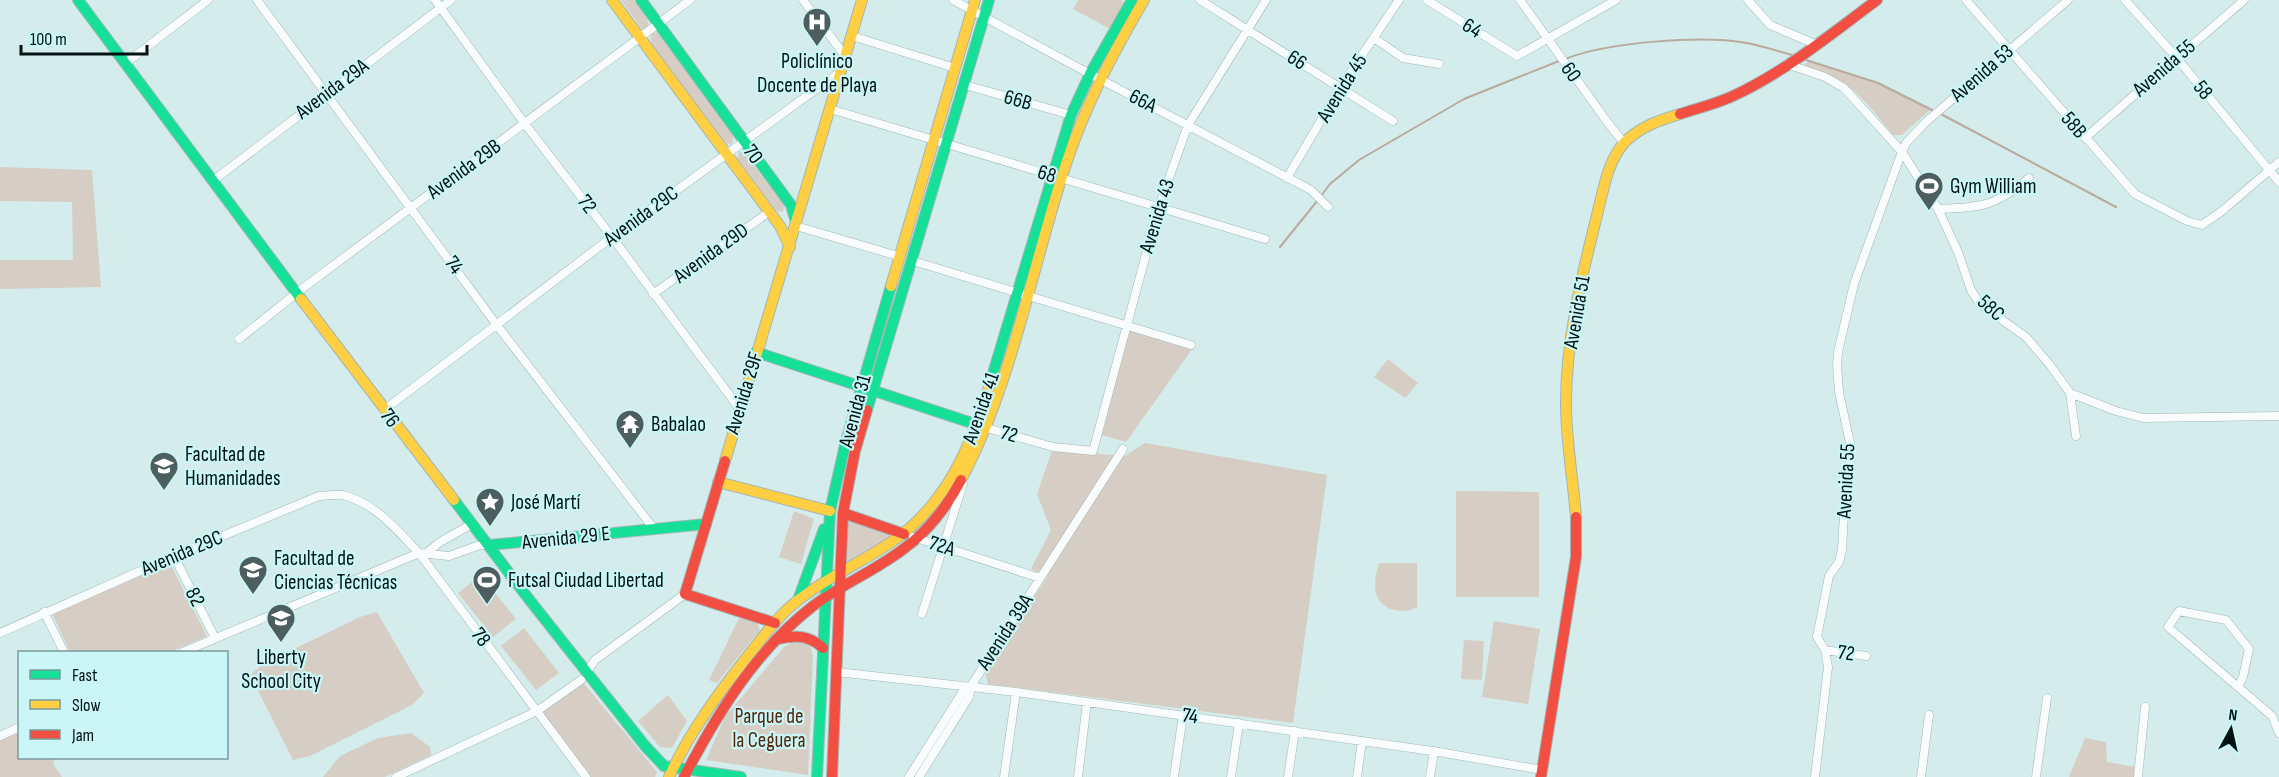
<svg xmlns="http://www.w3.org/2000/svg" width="2279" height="777" font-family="'Sofia Sans Condensed',sans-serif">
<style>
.green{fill:#d6cec4}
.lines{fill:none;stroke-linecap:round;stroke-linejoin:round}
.stream{stroke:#b9aa9e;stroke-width:2}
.street-casing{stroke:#a3b6b6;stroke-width:9}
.fast-casing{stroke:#a3b6b6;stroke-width:12}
.slow-casing{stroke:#a3b6b6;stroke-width:12}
.jam-casing{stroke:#a3b6b6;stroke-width:12}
.street{stroke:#f9fcfc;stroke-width:8}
.fast{stroke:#16e098;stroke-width:10}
.slow{stroke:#ffcf43;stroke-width:10}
.jam{stroke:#f24e42;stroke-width:10}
.labels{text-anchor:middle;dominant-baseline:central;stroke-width:4.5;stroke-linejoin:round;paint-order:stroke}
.street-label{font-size:21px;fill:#031213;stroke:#caf6f7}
.poi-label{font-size:21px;fill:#031213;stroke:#caf6f7;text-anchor:start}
.park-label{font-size:21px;fill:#54260b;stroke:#caf6f7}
</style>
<rect width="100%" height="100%" fill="#d4ecec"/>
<path class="green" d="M621 0H634L647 18 649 30 657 33 660 36 734 135 732 144 724 143 652 44 649 30 642 29Z
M1078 0H1121L1129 5 1114 31 1073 9Z
M1809 61 1878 83 1931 109 1902 135H1893C1875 113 1856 87 1830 75 1821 71 1811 69 1802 67Z
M743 151 784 205 783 212 777 211 737 159 739 152Z
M0 167 92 170 101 287 0 289V260H73L72 202 0 201Z
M1128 330 1193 348 1126 442 1102 435Z
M1388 359 1418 383 1405 398 1374 377Z
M1145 443 1327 475 1293 723 988 684 985 671 1048 576 1031 569 1051 530 1037 494 1052 450 1125 456Z
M1456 491 1539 492V597H1456Z
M794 511 814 519 801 564 779 557Z
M843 513 904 534 840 572Z
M170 563 207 636 170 652H70L52 613Z
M1379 563H1417V607C1404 615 1380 611 1376 593 1374 584 1376 572 1379 563Z
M481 575 516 619 493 637 458 593Z
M377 612 424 693 412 705 310 756 293 760 250 675 263 664 360 617Z
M739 618 757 623 760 630 717 683 709 680Z
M1494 621 1540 629 1528 704 1482 697Z
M524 628 559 673 536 690 501 646Z
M803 640 810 645 813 656 808 775 706 760 725 717 784 647 795 641Z
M1464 640 1484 641 1482 680 1461 679Z
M581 680 657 772 655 777H586L537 711Z
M668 695 687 721 672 748 660 747 638 721Z
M19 727 20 758H53L54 765 62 777H0V736Z
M411 733 430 747 431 755 385 777H323L340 756 378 738Z
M2085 738 2106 742 2107 762 2135 767 2134 777H2069Z"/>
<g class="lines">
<path class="stream" d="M1565 59C1608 42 1701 35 1747 43 1762 46 1778 51 1792 55
M1803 59 1878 83 1934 111
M1939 113 2116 207
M1321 196 1330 184 1359 160 1464 99 1559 61
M1280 247 1318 200"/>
<g class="street-casing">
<path id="street" d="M257 0 496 324 654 529
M435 0 525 124 612 237 739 408
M803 0 846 57
M953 0 1090 74 1311 190 1328 207
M1200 0 1393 121
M1427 0 1517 56 1616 0
M1520 0 1608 123 1624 143
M1748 0 1770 25 1815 44
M1966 0 2135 194 2187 221 2202 225 2222 211 2279 162
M2125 0 2176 57 2279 182
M852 36 955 68
M1374 38 1403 58 1439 64
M126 63 208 0
M1787 64 1825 77 1844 88 1902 152 1938 209 1958 252 1971 290 1981 305 2026 337 2050 365 2070 393 2116 411 2143 418 2279 416
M965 85 1071 115
M830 109 1265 239
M2085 138 2244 0
M1287 178 1340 88 1399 0
M214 180 451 0
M1938 209C1981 207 1995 207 2029 178
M796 226 898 256
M913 261 1191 345
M653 294 769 212
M239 339 303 288 690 0
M2070 393 2076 436
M384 410 612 237 840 72
M987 428 1053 447 1093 451 1159 206 1188 125 1266 0
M913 537 1040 578
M428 552 440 542 472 524
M174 556 215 638
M44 612 64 652
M922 614 963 484
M0 633 174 556 319 496C327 496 336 494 343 495 375 503 397 530 419 553L586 777
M1825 650 1866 656
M183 652 419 553 449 556 480 545H489
M587 672 595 660 685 594
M837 672 1016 692 1439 752 1542 770
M2238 687 2243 677 2249 649 2226 620 2179 611 2168 627 2272 716 2279 733
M0 736 20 727
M396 777 537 711 581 680
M909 777 962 693 971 686 1123 449
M919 777 969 697 971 686
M1004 777 1016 692
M1078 777 1087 702
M1174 777 1183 715
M1231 777 1239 723
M1288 777 1295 731
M1357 777 1362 741
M1430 777 1434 751
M1815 777 1828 667 1825 650 1817 637 1829 576 1839 562 1842 550 1845 496 1850 464V443L1839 392 1837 365 1838 352 1854 284 1900 157 1906 143 1927 121 2068 0
M1921 777 1929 715
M2036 777 2047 698
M2138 777 2145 707"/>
</g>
<g class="fast-casing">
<path id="fast" d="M78 0 301 299
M641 0 791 205 796 222
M756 352 984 427
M991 380 1071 115 1090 74 1132 0
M867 410 989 0
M454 500 528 598 646 747 664 766 741 777
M489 545 706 524
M798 600 824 529
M817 777 830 511 845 445 891 286"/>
</g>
<g class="slow-casing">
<path id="slow" d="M612 0 780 226 790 247
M891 286 975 0
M301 299 454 500
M725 461 862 0
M961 480C1013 382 1031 269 1066 164 1085 106 1113 53 1144 0
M718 482 830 511
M1576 517C1573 479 1566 441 1566 403 1566 341 1581 279 1596 219 1603 193 1606 164 1624 143 1639 127 1660 120 1680 114
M669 777C690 731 720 691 751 652 765 634 779 615 797 601 826 578 860 563 890 543 947 506 973 442 991 380"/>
</g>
<g class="jam-casing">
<path id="jam" d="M1680 114C1698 108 1716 104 1733 96 1785 72 1831 34 1877 0
M725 461 685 594 775 623
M843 513 904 534
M778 639C796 635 809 635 823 648
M684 777C717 714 756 650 813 606 842 584 877 570 906 547 928 531 948 505 961 480
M832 777 843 513 855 451 867 410
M1541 777 1576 557V517"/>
</g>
<use href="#street" class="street"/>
<use href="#fast" class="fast"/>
<use href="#slow" class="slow"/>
<use href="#jam" class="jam"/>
</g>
<defs>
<g id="hospital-pin" transform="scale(1.5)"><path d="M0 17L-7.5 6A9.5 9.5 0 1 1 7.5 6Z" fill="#4c5e5f" stroke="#caf6f7"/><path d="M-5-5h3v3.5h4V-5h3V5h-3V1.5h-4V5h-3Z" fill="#fff"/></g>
<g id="stadium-pin" transform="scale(1.5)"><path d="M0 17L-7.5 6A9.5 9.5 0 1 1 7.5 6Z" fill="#4c5e5f" stroke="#caf6f7"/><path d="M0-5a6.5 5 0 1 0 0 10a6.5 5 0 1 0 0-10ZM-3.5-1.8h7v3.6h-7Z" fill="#fff"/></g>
<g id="temple-pin" transform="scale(1.5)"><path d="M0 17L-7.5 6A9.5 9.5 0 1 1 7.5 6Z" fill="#4c5e5f" stroke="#caf6f7"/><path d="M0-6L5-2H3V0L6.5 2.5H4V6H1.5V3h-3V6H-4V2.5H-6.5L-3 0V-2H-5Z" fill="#fff"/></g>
<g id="university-pin" transform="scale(1.5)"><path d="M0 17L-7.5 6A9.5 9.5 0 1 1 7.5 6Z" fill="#4c5e5f" stroke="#caf6f7"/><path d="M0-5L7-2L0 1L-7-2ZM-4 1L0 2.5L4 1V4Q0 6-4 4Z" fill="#fff"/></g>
<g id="sight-pin" transform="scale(1.5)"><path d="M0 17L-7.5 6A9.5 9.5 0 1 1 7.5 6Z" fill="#4c5e5f" stroke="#caf6f7"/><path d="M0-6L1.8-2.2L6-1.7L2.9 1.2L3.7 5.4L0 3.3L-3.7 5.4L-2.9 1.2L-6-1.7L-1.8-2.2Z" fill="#fff"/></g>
<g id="school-pin" transform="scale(1.5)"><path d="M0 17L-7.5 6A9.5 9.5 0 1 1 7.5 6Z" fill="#4c5e5f" stroke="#caf6f7"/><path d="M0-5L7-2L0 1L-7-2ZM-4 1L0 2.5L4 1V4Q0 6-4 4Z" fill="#fff"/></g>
</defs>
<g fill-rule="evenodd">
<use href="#hospital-pin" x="817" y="22"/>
<use href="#stadium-pin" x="1929" y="186"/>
<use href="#temple-pin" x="630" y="424"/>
<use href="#university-pin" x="164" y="466"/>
<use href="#sight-pin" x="490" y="502"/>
<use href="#university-pin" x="253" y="570"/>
<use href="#stadium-pin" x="487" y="580"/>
<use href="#school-pin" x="281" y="618"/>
</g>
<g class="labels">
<g class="street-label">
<text transform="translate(1472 28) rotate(32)">64</text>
<text transform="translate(1297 60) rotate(33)">66</text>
<text transform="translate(2164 68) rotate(-41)">Avenida 55</text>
<text transform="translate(1571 72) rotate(55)">60</text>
<text transform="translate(1982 73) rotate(-41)">Avenida 53</text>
<text transform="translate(1342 88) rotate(-58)">Avenida 45</text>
<text transform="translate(332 89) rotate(-37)">Avenida 29A</text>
<text transform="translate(2203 90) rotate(51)">58</text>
<text transform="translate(1018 100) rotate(16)">66B</text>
<text transform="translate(1143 101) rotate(27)">66A</text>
<text transform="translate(2074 125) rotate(49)">58B</text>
<text transform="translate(753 154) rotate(54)">70</text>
<text transform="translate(464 169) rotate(-36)">Avenida 29B</text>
<text transform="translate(1047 174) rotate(17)">68</text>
<text transform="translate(587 204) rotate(52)">72</text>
<text transform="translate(641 216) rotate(-36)">Avenida 29C</text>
<text transform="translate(1157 216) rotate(-73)">Avenida 43</text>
<text transform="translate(711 253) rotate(-36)">Avenida 29D</text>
<text transform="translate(454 265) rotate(54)">74</text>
<text transform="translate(1991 308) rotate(42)">58C</text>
<text transform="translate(1577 312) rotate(-80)">Avenida 51</text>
<text transform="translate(744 393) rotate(-73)">Avenida 29F</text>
<text transform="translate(981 408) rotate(-71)">Avenida 41</text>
<text transform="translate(855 411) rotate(-75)">Avenida 31</text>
<text transform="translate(390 418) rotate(53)">76</text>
<text transform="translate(1009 434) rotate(16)">72</text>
<text transform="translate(1846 481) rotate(-87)">Avenida 55</text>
<text transform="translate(566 538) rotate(-6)">Avenida 29 E</text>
<text transform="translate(942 546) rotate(18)">72A</text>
<text transform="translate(182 553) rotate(-23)">Avenida 29C</text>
<text transform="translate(195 597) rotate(63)">82</text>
<text transform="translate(1005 632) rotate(-57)">Avenida 39A</text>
<text transform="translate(481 637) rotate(53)">78</text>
<text transform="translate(1846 653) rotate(8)">72</text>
<text transform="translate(1190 716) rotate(8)">74</text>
</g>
<g class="poi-label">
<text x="817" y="61" text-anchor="middle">Policlínico<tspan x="817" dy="24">Docente de Playa</tspan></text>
<text x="1950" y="186">Gym William</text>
<text x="651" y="424">Babalao</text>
<text x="185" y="454">Facultad de<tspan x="185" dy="24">Humanidades</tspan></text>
<text x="511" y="502">José Martí</text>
<text x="274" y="558">Facultad de<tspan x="274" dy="24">Ciencias Técnicas</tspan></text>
<text x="508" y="580">Futsal Ciudad Libertad</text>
<text x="281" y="657" text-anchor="middle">Liberty<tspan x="281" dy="24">School City</tspan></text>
</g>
<g class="park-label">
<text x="769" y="716">Parque de<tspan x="769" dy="24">la Ceguera</tspan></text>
</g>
</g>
<rect x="18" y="651" width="210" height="108" fill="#caf6f7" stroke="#7a9b9c" stroke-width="1.5"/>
<rect x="30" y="670" width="30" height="9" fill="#16e098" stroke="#7a9b9c" stroke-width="1.5"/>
<text x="72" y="681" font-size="18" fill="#031213">Fast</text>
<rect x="30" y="700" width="30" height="9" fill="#ffcf43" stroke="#7a9b9c" stroke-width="1.5"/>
<text x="72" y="711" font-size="18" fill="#031213">Slow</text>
<rect x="30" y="730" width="30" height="9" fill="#f24e42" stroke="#7a9b9c" stroke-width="1.5"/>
<text x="72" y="741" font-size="18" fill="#031213">Jam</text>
<g transform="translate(2231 729) rotate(8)" stroke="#caf6f7" stroke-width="4.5" paint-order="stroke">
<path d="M0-4.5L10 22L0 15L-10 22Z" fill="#031213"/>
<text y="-9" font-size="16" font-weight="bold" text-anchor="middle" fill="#031213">N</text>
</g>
<path d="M21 45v9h126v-9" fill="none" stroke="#031213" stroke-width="3"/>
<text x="30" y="45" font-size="18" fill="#031213" stroke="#caf6f7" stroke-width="4.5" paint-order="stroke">100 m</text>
</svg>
